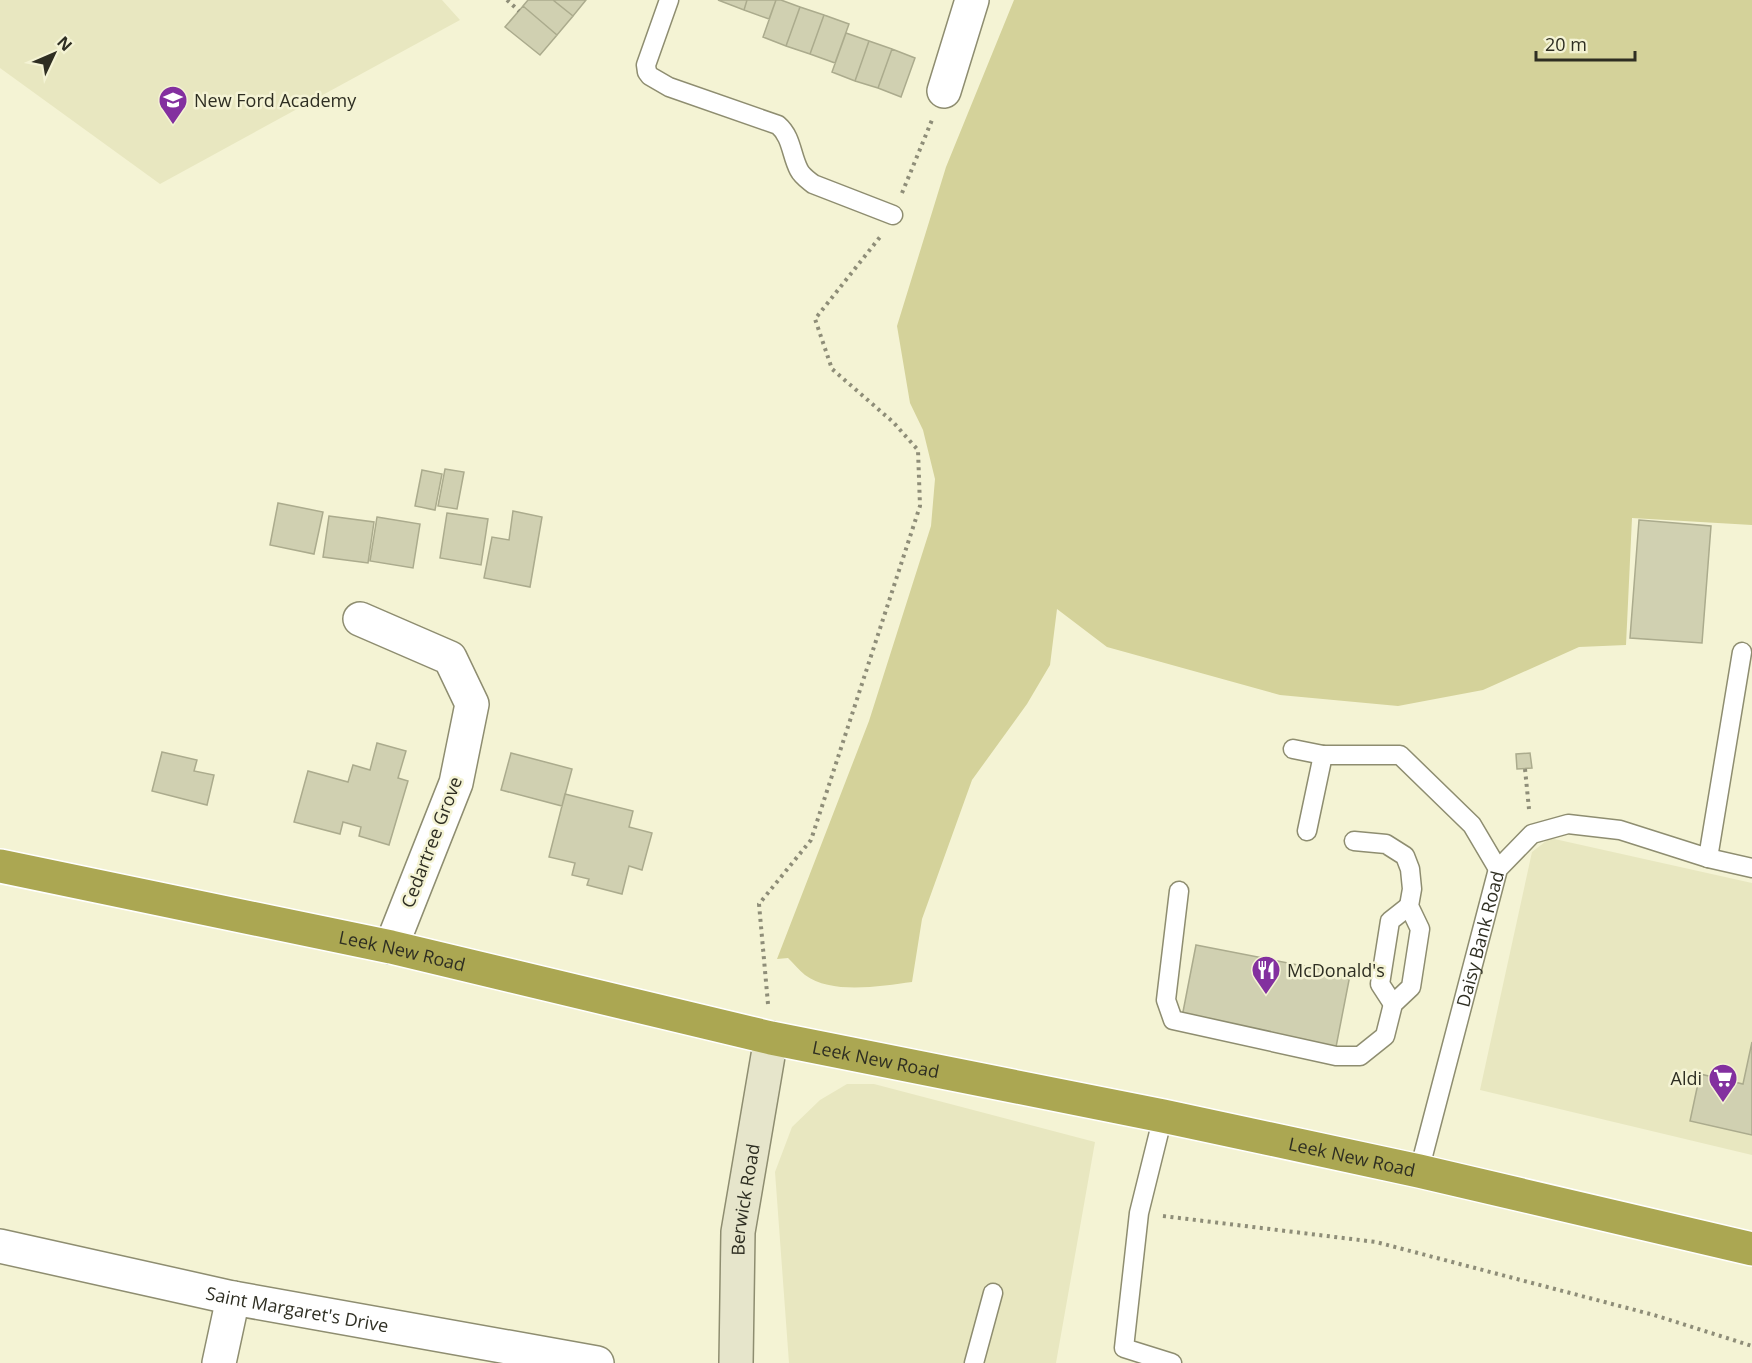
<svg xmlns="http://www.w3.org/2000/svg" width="1752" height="1363" font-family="'Open Sans',sans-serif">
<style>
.built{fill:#e8e7c0}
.green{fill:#d4d29a}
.building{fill:#d0d0b1;stroke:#abab8d;stroke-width:1.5}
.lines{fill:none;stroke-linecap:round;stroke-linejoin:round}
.lane-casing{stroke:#8e8d70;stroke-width:21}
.street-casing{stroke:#8e8d70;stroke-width:36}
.secondary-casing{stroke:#8e8d70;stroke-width:36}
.highway-casing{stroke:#fff;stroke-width:36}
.path{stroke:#8e8d78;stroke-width:4;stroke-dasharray:3 4.5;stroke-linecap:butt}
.lane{stroke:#fff;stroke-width:18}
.street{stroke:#fff;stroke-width:33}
.secondary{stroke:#e6e5cb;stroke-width:33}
.highway{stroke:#aba752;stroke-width:33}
.labels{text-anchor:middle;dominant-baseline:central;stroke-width:5;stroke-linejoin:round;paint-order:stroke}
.poi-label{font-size:18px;fill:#2e2e22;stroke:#f4f3d4;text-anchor:start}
.street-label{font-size:18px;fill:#2e2e22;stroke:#f4f3d4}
</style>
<rect width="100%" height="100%" fill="#f4f3d4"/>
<path class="built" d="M0 0H442L460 20 160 184 0 68Z
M1550 838 1752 883V1155L1480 1090 1532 852Z
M847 1084H874L1095 1142 1056 1363H789L775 1172 792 1127 820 1100Z"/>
<path class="green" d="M1014 0H1752V525L1632 518 1626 645 1579 647 1483 690 1398 706 1280 695 1107 647 1057 609 1050 665 1027 704 972 780 922 919 912 982C881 986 832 995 805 975 799 970 793 963 788 958L777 959 869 721 931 526 935 479 923 430 910 403 897 326 946 167Z"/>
<path class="building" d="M528 0H553L573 16 557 35 523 6Z
M553 0H586L573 16Z
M718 0H747L744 10Z
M747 0H776L769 19 744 10Z
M776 0H781L800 7 786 46 763 37Z
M523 6 557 35 540 55 505 27Z
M800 7 824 15 810 54 786 46Z
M824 15 849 24 835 63 810 54Z
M846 33 869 41 855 81 832 72Z
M869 41 892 49 878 88 855 81Z
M892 49 915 58 901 97 878 88Z
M445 469 464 472 457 509 438 506Z
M422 470 442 474 435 510 415 506Z
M278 503 323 512 314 554 270 545Z
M513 511 542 517 530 587 484 578 492 537 509 540Z
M447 513 488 519 481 565 440 558Z
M329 516 374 522 368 563 323 557Z
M377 517 420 524 413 568 370 561Z
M1639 520 1711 526 1702 643 1630 638Z
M377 743 406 751 398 778 408 781 389 845 359 836 361 827 343 822 340 834 294 822 308 771 348 782 353 765 370 770Z
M162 752 197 760 194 771 214 775 207 805 152 791Z
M511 753 572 769 562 806 501 790Z
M1530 753 1532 768 1517 769 1516 754Z
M565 794 633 811 629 827 652 833 642 870 629 866 622 894 587 885 589 879 572 875 575 863 549 857Z
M1196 945 1350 975 1336 1047 1182 1017Z
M1752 1042V1135L1690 1121 1700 1074 1743 1084Z"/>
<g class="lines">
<g class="lane-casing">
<g id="lane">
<path d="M669 0 646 65 647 72 650 76 669 87 778 125C792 137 791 155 799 170 802 176 808 180 813 184L893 215"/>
<path d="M1293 749 1323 755"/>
<path d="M1307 831 1323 755H1400L1472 825 1498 869"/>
<path d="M1708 858 1742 652"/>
<path d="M1179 891 1166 1000 1173 1020 1336 1056H1360L1385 1036 1393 1004 1411 987 1420 929 1409 906 1412 889 1410 869 1405 856 1386 844 1354 841"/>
<path d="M1393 1004 1380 984 1390 921 1409 906"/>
<path d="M1163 1116 1139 1213 1124 1348 1172 1363"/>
<path id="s1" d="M1419 1171 1498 869 1532 834 1568 824 1620 830 1708 858 1752 868"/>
<path d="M974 1363 993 1293"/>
</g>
</g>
<g class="street-casing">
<g id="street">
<path d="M944 91 972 0"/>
<path d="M360 619 450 658 472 704 456 783 391 947"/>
<path id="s2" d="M0 1246 233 1298 597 1363"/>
<path d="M219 1363 233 1298"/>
</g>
</g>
<g class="secondary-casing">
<g id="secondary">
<path id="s3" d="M736 1363 738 1232 771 1038"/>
</g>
</g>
<g class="highway-casing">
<g id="highway">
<path id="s4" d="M0 866 391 947 771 1038 1163 1116 1419 1171 1752 1249"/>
</g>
</g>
<path class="path" d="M507 0 519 11
M902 193 932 120
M1525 769 1529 809
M768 1004 759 904 811 840 920 506 918 450 893 422 832 369 815 319 880 237
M1163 1216 1376 1242 1654 1315 1752 1346"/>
<use href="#lane" class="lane"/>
<use href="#street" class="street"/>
<use href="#secondary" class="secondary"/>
<use href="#highway" class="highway"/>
</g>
<defs>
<g id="school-pin" transform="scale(1.5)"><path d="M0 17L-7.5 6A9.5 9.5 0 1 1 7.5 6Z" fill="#83309f" stroke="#f4f3d4"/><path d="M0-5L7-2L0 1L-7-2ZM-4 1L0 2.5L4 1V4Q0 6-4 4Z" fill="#fff"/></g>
<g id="restaurant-pin" transform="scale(1.5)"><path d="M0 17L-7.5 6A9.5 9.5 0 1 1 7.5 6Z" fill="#83309f" stroke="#f4f3d4"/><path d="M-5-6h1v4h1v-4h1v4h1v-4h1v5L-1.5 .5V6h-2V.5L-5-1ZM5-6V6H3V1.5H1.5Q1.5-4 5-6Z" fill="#fff"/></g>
<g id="supermarket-pin" transform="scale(1.5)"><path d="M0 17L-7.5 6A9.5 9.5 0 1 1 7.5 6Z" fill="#83309f" stroke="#f4f3d4"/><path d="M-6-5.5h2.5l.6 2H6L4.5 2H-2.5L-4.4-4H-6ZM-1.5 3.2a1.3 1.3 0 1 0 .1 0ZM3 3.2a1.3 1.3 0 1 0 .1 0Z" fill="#fff"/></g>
</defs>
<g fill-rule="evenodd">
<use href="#school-pin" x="173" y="100"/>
<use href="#restaurant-pin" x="1266" y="970"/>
<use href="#supermarket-pin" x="1723" y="1078"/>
</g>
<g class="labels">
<g class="poi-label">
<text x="194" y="100">New Ford Academy</text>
<text x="1287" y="970">McDonald's</text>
<text x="1702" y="1078" text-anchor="end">Aldi</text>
</g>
<g class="street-label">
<text transform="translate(431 842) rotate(-69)">Cedartree Grove</text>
<text stroke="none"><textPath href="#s1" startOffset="240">Daisy Bank Road</textPath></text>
<text stroke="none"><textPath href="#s4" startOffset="411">Leek New Road</textPath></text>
<text stroke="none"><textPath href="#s4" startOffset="897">Leek New Road</textPath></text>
<text stroke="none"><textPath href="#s4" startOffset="1383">Leek New Road</textPath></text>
<text stroke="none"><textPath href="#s3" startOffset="164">Berwick Road</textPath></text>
<text stroke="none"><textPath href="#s2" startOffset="304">Saint Margaret's Drive</textPath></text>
</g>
</g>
<g transform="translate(54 54) rotate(46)" stroke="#f4f3d4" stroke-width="4.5" paint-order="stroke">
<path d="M0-4.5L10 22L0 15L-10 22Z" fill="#2e2e22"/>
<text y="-9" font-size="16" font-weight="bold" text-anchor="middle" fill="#2e2e22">N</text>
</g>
<path d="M1536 51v9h99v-9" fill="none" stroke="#2e2e22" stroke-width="3"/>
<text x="1545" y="51" font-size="18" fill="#2e2e22" stroke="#f4f3d4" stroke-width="4.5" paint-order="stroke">20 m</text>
</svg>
